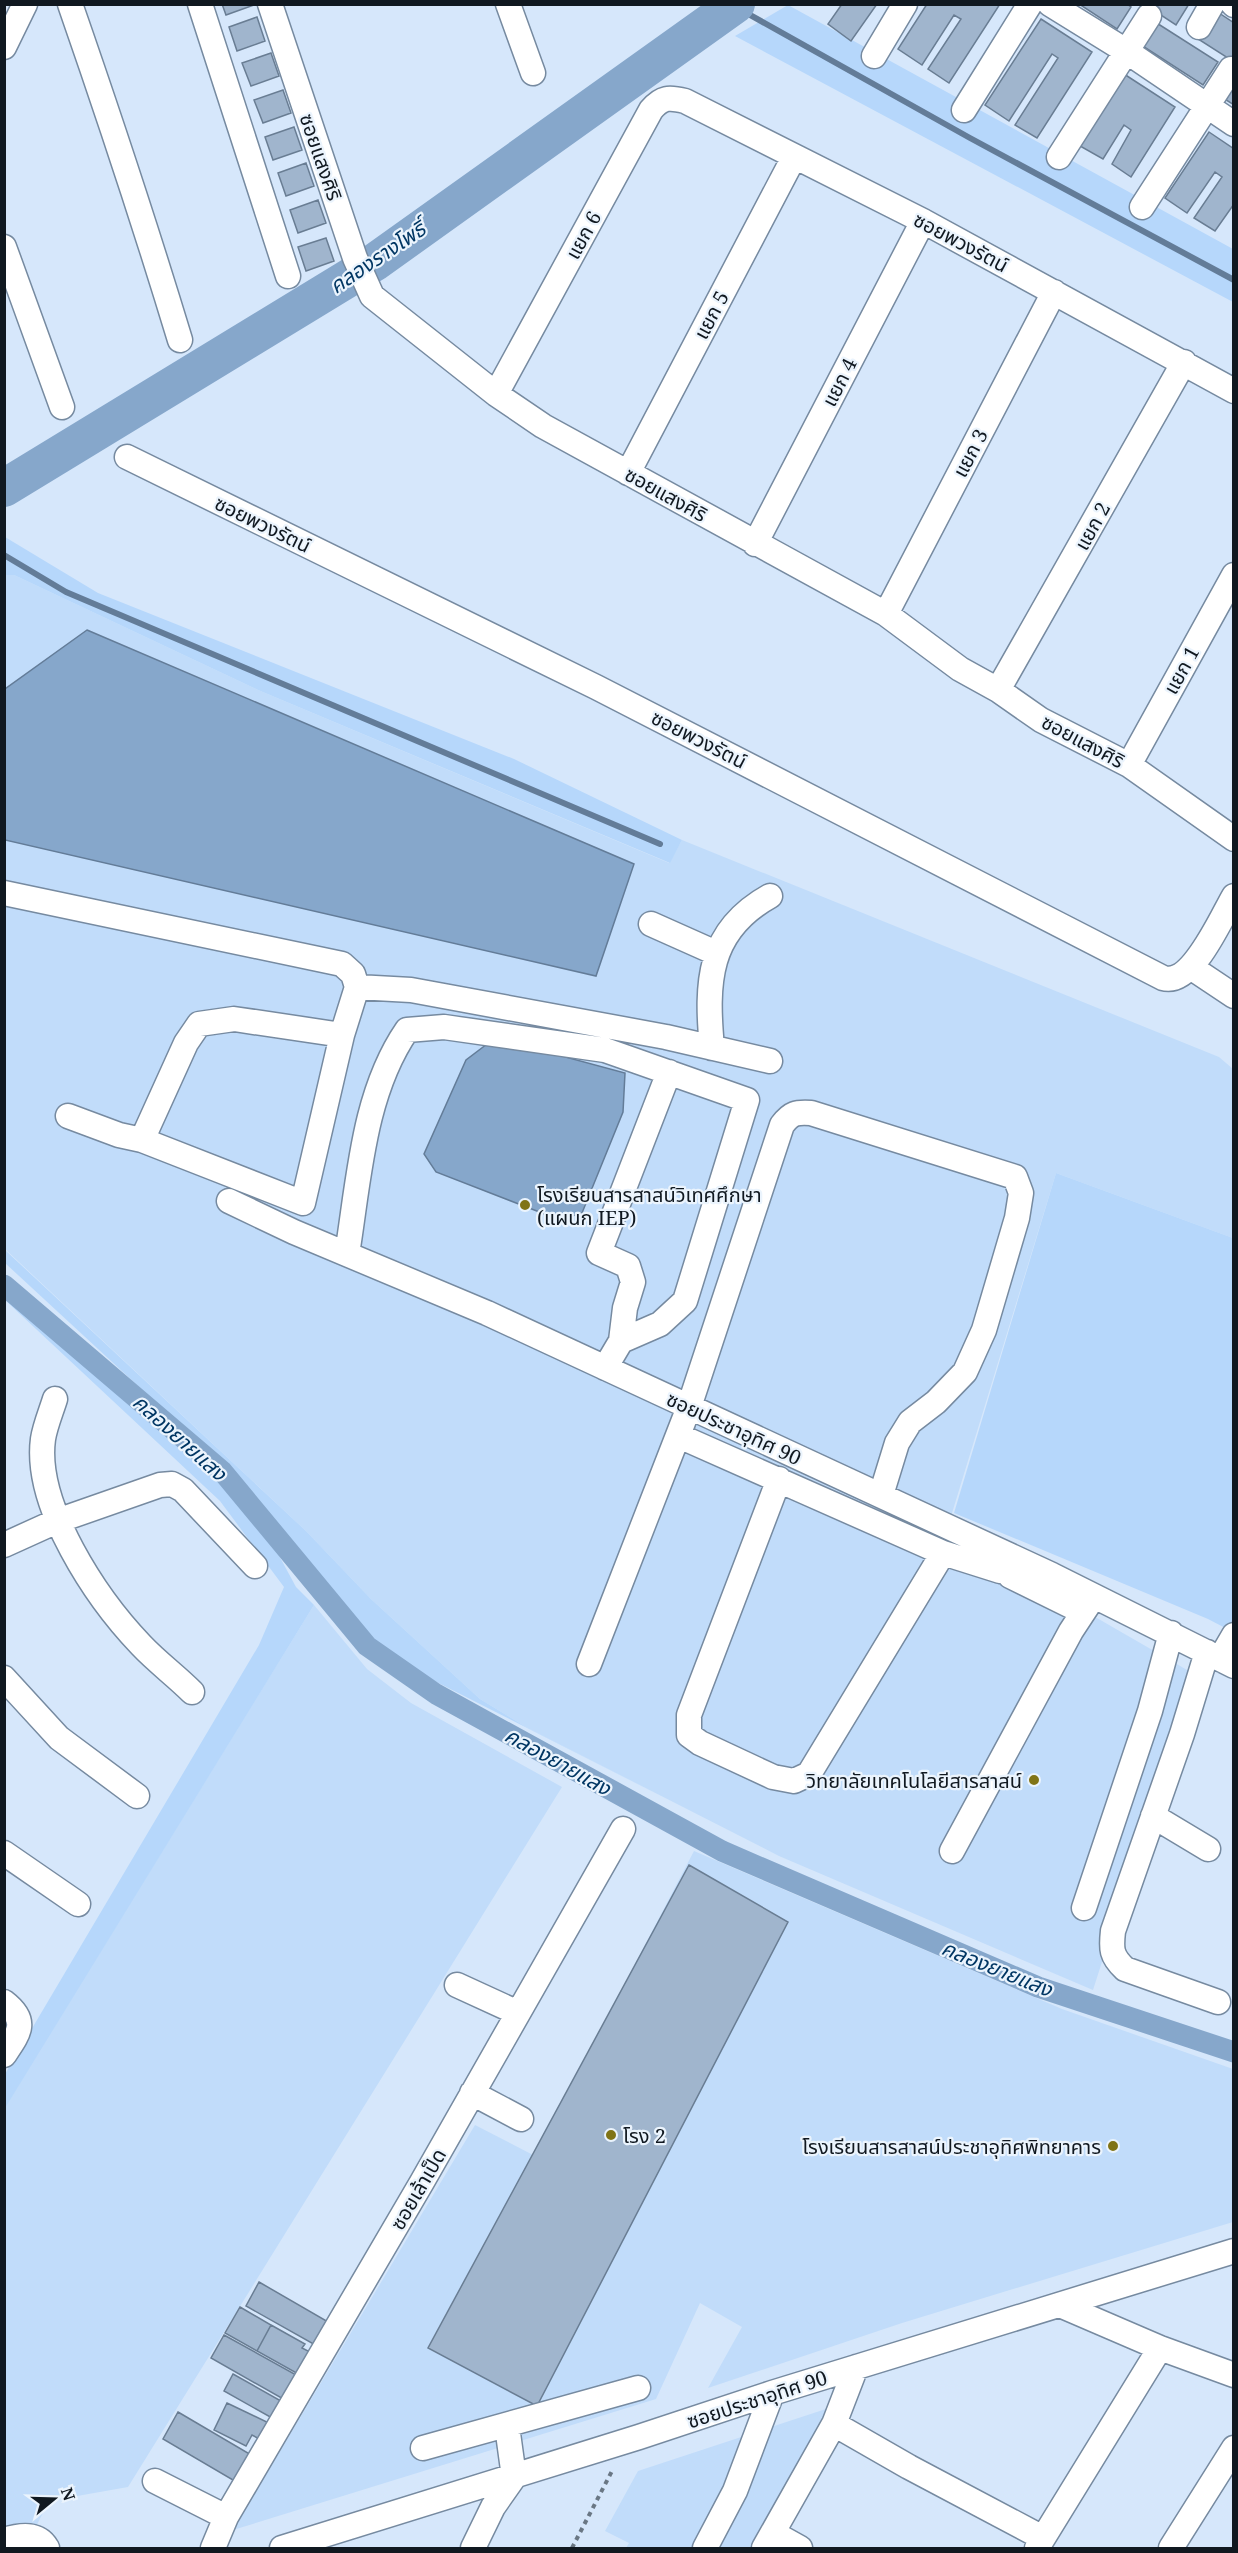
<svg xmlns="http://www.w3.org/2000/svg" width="1238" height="2553" font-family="'Noto Serif','Noto Sans Thai',serif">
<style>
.built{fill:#c1dcfa}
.green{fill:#b6d7fb}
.water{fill:#86a7cb;stroke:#637c98;stroke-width:1.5}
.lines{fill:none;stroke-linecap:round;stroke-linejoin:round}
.stream{stroke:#637c98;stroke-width:6}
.canal{stroke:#86a7cb;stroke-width:21}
.river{stroke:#86a7cb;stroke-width:38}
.building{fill:#a0b5cd;stroke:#697d93;stroke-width:1.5}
.minor-casing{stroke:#768aa0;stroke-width:27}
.path{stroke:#6a7784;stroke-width:4;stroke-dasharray:4.5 4.5;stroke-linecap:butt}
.minor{stroke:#fff;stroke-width:24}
.poi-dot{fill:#807416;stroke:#ebf4fd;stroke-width:2}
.labels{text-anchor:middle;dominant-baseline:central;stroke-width:4.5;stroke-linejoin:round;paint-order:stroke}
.street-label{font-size:20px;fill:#101820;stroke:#ebf4fd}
.poi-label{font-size:20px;fill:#101820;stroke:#ebf4fd;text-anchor:start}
.water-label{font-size:21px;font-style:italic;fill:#013663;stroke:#ebf4fd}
</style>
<rect width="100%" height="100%" fill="#d6e7fb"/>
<path class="built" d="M4 575H14L258 690 669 863 682 840 1219 1057 1233 1069V1238L1056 1173 945 1536 1031 1580 1194 1674 1093 1990 779 1856 526 1727 480 1699 371 1599 306 1531 5 1249Z
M314 1605 367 1669 411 1703 562 1787 128 2487 49 2501 25 2548H4V2108Z
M694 1851 1062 2009 1233 2069V2222L902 2323 708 2388 742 2327 700 2303 656 2399 233 2530 475 2125 535 2156Z
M835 2406 758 2548H626L629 2543 605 2531 638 2471Z"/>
<path class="green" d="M788 5 1233 249V302L735 36Z
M5 537 98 593 514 759 682 840 670 863 258 690 14 575H5Z
M1056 1173 1233 1238V1632L1208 1619 954 1513Z
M4 1249 306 1531 371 1599 480 1699 526 1727 665 1798 401 1664 371 1638 216 1458 5 1263Z
M5 1287 231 1487 276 1550 296 1587 314 1605 5 2108V2074L259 1645 284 1587 220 1501 5 1300Z"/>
<path class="water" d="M87 630 634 864 596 976 5 840V689Z
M495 1038 625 1073 623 1112 582 1213 560 1220 436 1172 424 1154 466 1060Z"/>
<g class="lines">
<path class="stream" d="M734 6 970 138 1234 280
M4 555 66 592 660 844"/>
<path class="canal" d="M4 1285 222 1471 367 1646 436 1694 722 1851 1038 1987 1234 2052"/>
<path class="river" d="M4 488 375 262 736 4"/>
</g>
<path class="building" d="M222 4H254V5L226 15Z
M842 4H877L851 41 828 24Z
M927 4H1000L949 83 928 69 961 19 954 15 922 65 898 49Z
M1079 4H1127L1131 7 1117 29Z
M1144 4H1189L1176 25Z
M1213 9 1234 23V62L1195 37Z
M257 17 265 41 237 51 229 27Z
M1041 19 1092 52 1037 138 1015 125 1058 58 1052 54 1009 121 985 105Z
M1152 20 1218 62 1203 85 1138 43Z
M271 53 279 76 251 86 242 63Z
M1124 74 1175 107 1131 177 1112 164 1131 130 1124 125 1103 159 1080 146Z
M1234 81V105L1223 98Z
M283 90 291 113 263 123 254 100Z
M294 127 302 150 273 160 265 137Z
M1209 132 1234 149V204L1215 231 1194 218 1222 177 1215 172 1187 213 1165 198Z
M306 163 314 186 286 196 278 173Z
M318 200 326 223 298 233 290 210Z
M326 238 334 261 306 271 298 247Z
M689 1865 788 1922 537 2406 428 2348Z
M259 2282 330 2323 317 2346 246 2306Z
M240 2307 271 2325 257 2351 225 2333Z
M271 2325 305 2344 302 2348 312 2353 300 2375 257 2351Z
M224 2335 298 2376 285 2400 211 2358Z
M233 2374 281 2401 272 2418 224 2391Z
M227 2403 269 2423 261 2440 252 2435 246 2446 214 2430Z
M178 2412 253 2456 238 2483 163 2439Z"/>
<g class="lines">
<g class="minor-casing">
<path id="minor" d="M70 4C109 116 146 228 180 340
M200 4 288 276
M270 4 355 258 372 296 496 394 543 426 886 614 960 669 998 690 1041 720 1129 765 1234 839
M508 4 533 73
M1050 4 1126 51 1234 124
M1233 4 1234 5
M1199 27 1212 4
M4 47 25 4
M874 56 905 4
M964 110 1030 4
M1059 157 1149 16
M1142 207 1231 69
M4 247 62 407
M496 394 651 110C662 97 669 97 685 101L923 221 1234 391
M127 457 596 687 1163 978C1192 987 1221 918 1234 896
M628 473 794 157
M755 544 923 221
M886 614 1054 292
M998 690 1184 362
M1129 765 1234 575
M4 893 342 964 353 974 357 987 342 1035 303 1203 142 1140 186 1043 199 1024 234 1019 342 1035
M651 924 716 953
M1192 968 1234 996
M357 987 411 990 666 1037 770 1061
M712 1048C706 983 707 931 770 896
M68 1116 119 1135 142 1140
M229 1201 294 1232 487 1313 1052 1575 1234 1666
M347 1254C359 1180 363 1094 407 1030L444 1027 605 1050 747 1100 685 1301 660 1324 621 1341 605 1368
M621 1341 625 1308 633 1282 628 1266 599 1253 669 1072
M55 1399C51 1412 45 1426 43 1439 34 1506 97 1599 141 1645 157 1662 176 1676 192 1692
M679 1436 943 1553
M779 1479 689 1715V1735L700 1743 773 1777 794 1781 809 1774 943 1553 1000 1571 1034 1574
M4 1545 57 1521 160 1485 172 1484 183 1490 255 1566
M1010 1576 1083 1612
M1207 1652 1182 1734 1113 1931C1111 1949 1111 1956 1125 1969L1218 2002
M1220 1659 1234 1635
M589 1664 689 1407 782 1125C791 1113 796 1112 811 1113L1015 1177 1021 1193 1017 1218 984 1330 965 1372 936 1402 910 1422 897 1443 881 1495
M4 1678 59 1738 137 1796
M1153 1816 1208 1849
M952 1851 1071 1631 1094 1596
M4 1853 78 1904
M1084 1908 1150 1711 1171 1633
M457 1985 518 2013
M4 2002C29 2021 19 2033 4 2055
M472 2093 521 2119
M1060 2305 1160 2348 1234 2375
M834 2424 909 2467 1043 2538
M423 2448 638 2388
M155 2481 226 2517
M773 2533 800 2548
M4 2540C20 2535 38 2532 47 2548
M213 2548 226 2517 422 2182 623 1829
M282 2548 639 2437 772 2393 1234 2251
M473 2548 493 2507 514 2477 507 2426
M705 2548 735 2491 772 2393
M764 2548 834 2424 856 2367
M1037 2548 1160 2348
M1171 2548 1234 2448"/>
</g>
<path class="path" d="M572 2548 612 2471"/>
<use href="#minor" class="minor"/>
</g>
<g class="poi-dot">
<circle cx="525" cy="1205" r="6"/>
<circle cx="1034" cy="1780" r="6"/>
<circle cx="611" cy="2135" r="6"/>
<circle cx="1113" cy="2146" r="6"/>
</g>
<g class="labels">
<g class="street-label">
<text transform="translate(321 157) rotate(71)">ซอยแสงศิริ</text>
<text transform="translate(583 235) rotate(-61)">แยก 6</text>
<text transform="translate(961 242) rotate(28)">ซอยพวงรัตน์</text>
<text transform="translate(711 315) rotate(-62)">แยก 5</text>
<text transform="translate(839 382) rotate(-63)">แยก 4</text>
<text transform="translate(970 453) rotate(-62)">แยก 3</text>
<text transform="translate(666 494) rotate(29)">ซอยแสงศิริ</text>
<text transform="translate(263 524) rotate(26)">ซอยพวงรัตน์</text>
<text transform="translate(1092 526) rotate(-61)">แยก 2</text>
<text transform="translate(1181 670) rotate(-61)">แยก 1</text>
<text transform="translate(699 739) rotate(27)">ซอยพวงรัตน์</text>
<text transform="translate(1083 741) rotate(28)">ซอยแสงศิริ</text>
<text transform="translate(734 1428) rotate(25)">ซอยประชาอุทิศ 90</text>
<text transform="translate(418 2189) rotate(-60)">ซอยเล้าเป็ด</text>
<text transform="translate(757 2399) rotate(-18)">ซอยประชาอุทิศ 90</text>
</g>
<g class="poi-label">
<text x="537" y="1194">โรงเรียนสารสาสน์วิเทศศึกษา<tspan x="537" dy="23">(แผนก IEP)</tspan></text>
<text x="1022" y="1780" text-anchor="end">วิทยาลัยเทคโนโลยีสารสาสน์</text>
<text x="623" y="2135">โรง 2</text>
<text x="1101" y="2146" text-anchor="end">โรงเรียนสารสาสน์ประชาอุทิศพิทยาคาร</text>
</g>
<g class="water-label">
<text transform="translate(377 257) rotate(-34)">คลองรางโพธิ์</text>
<text transform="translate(180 1437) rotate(42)">คลองยายแสง</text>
<text transform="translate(558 1761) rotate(29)">คลองยายแสง</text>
<text transform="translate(997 1968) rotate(22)">คลองยายแสง</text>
</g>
</g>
<rect width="1238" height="2553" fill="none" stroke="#101820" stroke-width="12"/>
<g transform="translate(54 2499) rotate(71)" stroke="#ebf4fd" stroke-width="4.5" paint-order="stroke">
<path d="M0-4.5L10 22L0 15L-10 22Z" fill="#101820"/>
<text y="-9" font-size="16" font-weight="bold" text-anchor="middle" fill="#101820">N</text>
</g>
</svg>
